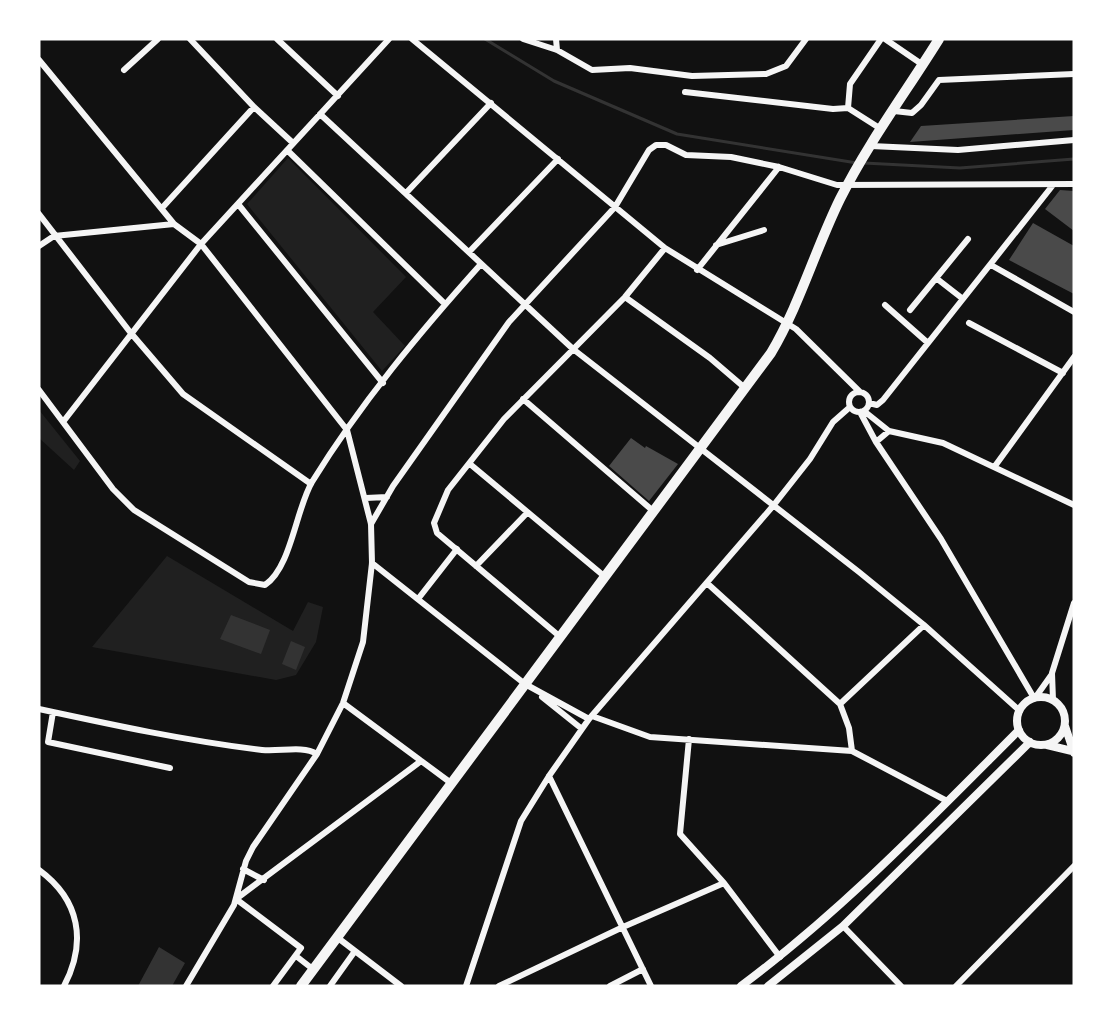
<svg xmlns="http://www.w3.org/2000/svg" width="1113" height="1025" font-family="Jost,sans-serif">
<style>
.green{fill:#202020}
.water{fill:#333}
.lines{fill:none;stroke-linecap:round;stroke-linejoin:round}
.stream{stroke:#333;stroke-width:3}
.building{fill:#4a4a4a}
.minor{stroke:#f5f5f5;stroke-width:6}
.tertiary{stroke:#f5f5f5;stroke-width:8}
.trunk{stroke:#f5f5f5;stroke-width:10}
</style>
<rect width="100%" height="100%" fill="#111"/>
<path class="green" d="M288 158 406 277 373 312 405 346 382 371 247 204Z
M39 410 80 461 74 470 39 438Z
M167 556 293 631 308 602 323 607 316 642 296 675 276 680 92 647Z"/>
<path class="water" d="M231 615 270 630 261 654 220 639Z
M291 641 305 647 296 670 282 664Z
M159 947 185 963 172 986H138Z"/>
<g class="lines">
<path class="stream" d="M485 39 554 81 677 134 857 163
M864 163 960 168 1074 159"/>
</g>
<path class="building" d="M1074 116V130L910 142 921 126Z
M1060 190 1074 191V231L1045 209Z
M1033 223 1074 246V294L1009 260Z
M631 438 645 448 646 446 678 464 649 501 609 466Z"/>
<g class="lines">
<path class="minor" d="M190 39 254 107 293 143
M277 39 338 96
M412 39 665 248 796 329 860 392
M523 39 557 50 592 70 630 68 692 76 766 74 786 66 806 39
M556 39 557 50
M881 39 850 84 848 108 881 129
M885 39 923 65
M39 60 174 224
M124 70 158 39
M685 92 833 109 848 108
M894 111 912 113 921 105 939 80 1074 74
M320 114 573 349 859 572 924 625 1020 711
M871 146 958 150 1074 140
M287 150 445 304
M406 193 491 103
M238 204 383 383
M162 208 254 107
M39 214 130 332 183 394 311 484
M716 245 764 230
M39 246 54 236 174 224 201 244 347 430 371 524 372 563 363 642 343 703 317 754 253 847 246 861 234 905 186 986
M469 252 558 159
M991 265 1074 312
M697 270 779 167
M936 278 963 299
M625 297 710 358 745 388
M885 305 928 343
M910 310 968 239
M969 323 1063 373
M39 390 113 489 134 510 249 582 265 585C291 568 296 509 312 482 360 404 420 332 481 264
M849 402a10 10 0 1 1 20 0a10 10 0 1 1-20 0Z
M523 399 652 510
M869 403 877 405 883 400 1053 185
M864 411 889 431 943 443 1074 505
M860 412 876 442 941 539 1034 698
M63 422 201 244 389 39
M876 442 889 431
M470 464 604 576
M995 466 1074 357
M366 498 387 497
M371 524 393 486 509 322 615 207 649 150 656 145H666L686 155 731 157 779 167 837 185 1074 184
M372 563 525 684 589 719
M476 566 527 513
M708 584 840 704 849 728 852 751
M418 599 457 549
M557 639 558 635 437 533 434 523 448 490 504 419 625 297 665 248
M542 697 582 729
M1035 698 1052 674
M1053 700 1052 673 1074 603
M343 703 451 783
M840 704 924 625
M39 709C113 725 187 741 262 750 280 752 302 745 317 754
M53 712 48 742 170 768
M592 716 650 737 852 751 947 801
M689 739 680 834 724 883 780 957
M549 776 651 986
M243 869 264 880
M39 870C80 900 87 942 64 986
M236 899 421 761
M236 899 301 948 273 986
M843 926 901 986
M338 938 401 986
M296 956 314 970
M330 986 355 951
M466 986 521 821 549 776 589 719 773 506 810 459 833 422 850 407
M499 986 623 927 724 883
M610 986 643 969
M956 986 1074 866"/>
<path class="tertiary" d="M1017 721a24 24 0 1 1 48 0a24 24 0 1 1-48 0Z
M1065 726 1074 753
M1047 745 1072 751
M741 986C843 910 930 819 1019 730
M768 986 843 926 1030 742"/>
<path class="trunk" d="M301 986 771 353C800 304 815 250 840 199 868 143 906 92 939 39"/>
</g>
<rect width="1113" height="1025" fill="none" stroke="#ffffff" stroke-width="81"/>
</svg>
